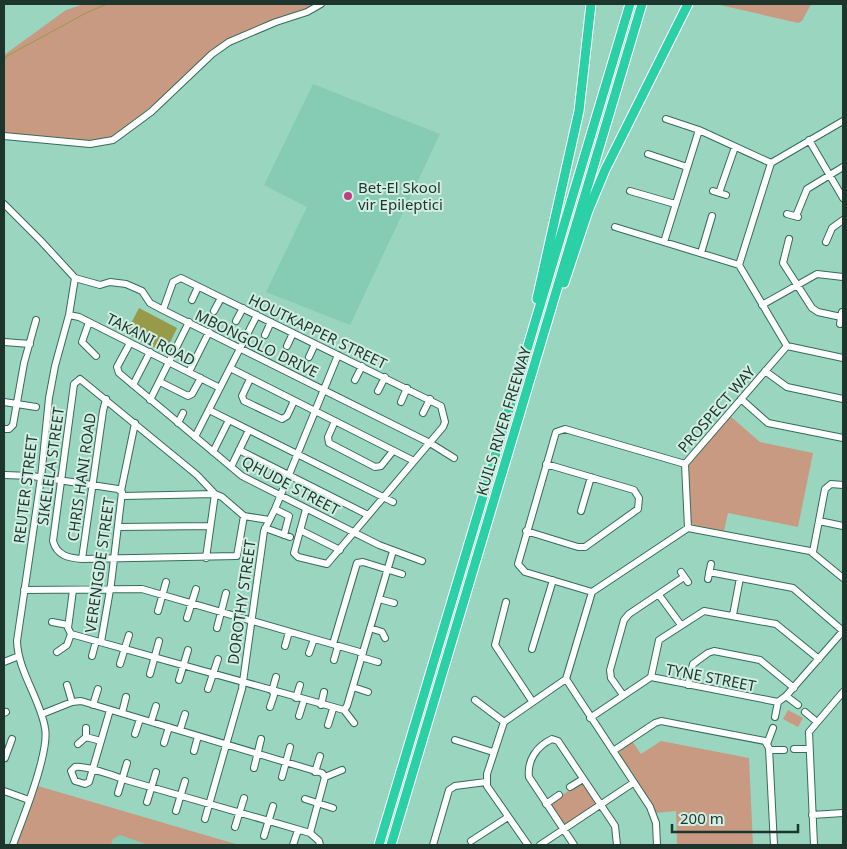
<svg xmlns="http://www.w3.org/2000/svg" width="847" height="849" font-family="'Noto Sans',sans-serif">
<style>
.built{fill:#86cbb3}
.green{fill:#c89a81}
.water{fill:#979a49}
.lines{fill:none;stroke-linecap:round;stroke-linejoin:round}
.stream{stroke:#979a49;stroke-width:1}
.minor-casing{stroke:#346d5b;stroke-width:8}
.highway-casing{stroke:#fff;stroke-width:11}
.minor{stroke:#fff;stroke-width:6}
.highway{stroke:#2bd0a6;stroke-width:9}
.poi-dot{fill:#bf3d84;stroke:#d1eee3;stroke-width:2}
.labels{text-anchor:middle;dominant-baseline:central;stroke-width:4;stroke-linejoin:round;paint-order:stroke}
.poi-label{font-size:15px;fill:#1d352d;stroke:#d1eee3;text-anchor:start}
.street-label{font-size:15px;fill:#1d352d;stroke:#d1eee3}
</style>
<rect width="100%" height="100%" fill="#9ad5c0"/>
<path class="built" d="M313 84 440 134 350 325 266 292 307 207 264 185Z
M120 835 148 845H111L113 839Z"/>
<path class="green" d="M84 4H318L229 41 112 139 93 141 4 133V55L66 10Z
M716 4H811L802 21 798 23Z
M730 416 760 442 813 453 798 527 728 513 724 531 694 525 691 522 688 465Z
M788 710 803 718 798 727 783 719Z
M632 741 641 754 661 741 749 758 753 845H677L676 811 656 813 620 757V749Z
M583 781 596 805 564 825 549 804Z
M38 786 239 845H148L120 835 113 839 111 845H17Z"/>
<path class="water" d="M139 308 177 328 165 353 126 333Z"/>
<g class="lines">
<path class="stream" d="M4 60 7 56 86 13 107 4"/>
<g class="minor-casing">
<path id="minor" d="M666 119 699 130
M843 121 771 163 739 265 787 346 843 358
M4 136 90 144 113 140 151 112 212 54 229 42 276 22 307 12 321 4
M809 140 843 198
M648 154 687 167
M630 191 675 204
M713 191 726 195
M719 193 735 147
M4 204 41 241 75 278
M787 214 798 217
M796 216 807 189 843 167
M615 227 739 265
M789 239 783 263 812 308 818 312 841 317
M664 242 699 130 771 163
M826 242 832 228 843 220
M701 253 712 216
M75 278 100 285 110 282 126 284 142 291 150 303 163 310 430 443 454 458
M192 300 198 287
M762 305 817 274 843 277
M163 310 173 282 181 278 441 406 445 422 443 427 327 564 298 557 294 553 306 509
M214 311 221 298
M69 315 79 317 220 388
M236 321 243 308
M89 322 82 342 96 356
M840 324 842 312
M265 335 271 322
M4 342 30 344
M130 343 117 367 119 373 242 476 379 545 422 561
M287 346 293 333
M309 357 315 344
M230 368 414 461
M765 371 787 387 843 399
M189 372 209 332
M80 379 197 475 215 494 222 497 244 516 237 556 82 559C69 558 57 556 53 541L74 384Z
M250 379 242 396 244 401 282 419 287 416 294 401
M355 380 362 366
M160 382 188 396 192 394 201 378
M133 385 150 352
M378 391 385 377
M741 399 768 423 843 438
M150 400 189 322
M4 402 36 407
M401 402 407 388
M209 410 393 502
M423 413 430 399
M335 421 328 437 329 443 375 467 381 466 393 451
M178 423 183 413
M4 429H9L13 425 24 363 36 320
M195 437 257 315
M239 450 368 515
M213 452 229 420
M231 467 249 430
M4 475 32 476 118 489 122 492 111 584 101 642
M121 491 135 423
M123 496 215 494 206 558
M275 509 289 516 284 535
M581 511 591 477
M244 516 269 520
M819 521 843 526
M120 527 210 526
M265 528 290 537
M688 528 685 464 787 346
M300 530 340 550
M526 531 578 547H585L638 509 639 498 634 490 546 464
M813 552 825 489 831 484 843 485
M82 559 103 411 106 399
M681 572 688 582
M709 572 793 588 843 631
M708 579 711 564
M24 590 142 589 363 653
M592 592 525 572 518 564 556 432 565 429 685 464
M659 595 681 625
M379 599 394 603
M506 602 495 645 532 701
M158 611 166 582
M733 615 740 578
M187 618 196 589
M52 622 68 625
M217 628 226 593
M370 628 382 632 385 638
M71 634 344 710 354 723
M333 644 357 563 363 562 402 574
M285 646 289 632
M532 649 553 580
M57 652 67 645 71 634 68 628 73 590
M309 653 314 639
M92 656 96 641
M361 657 378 662
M334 660 338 646
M4 662 19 656
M120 664 129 635
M150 674 159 641
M651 677 659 640 704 611 776 624 819 659
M179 680 188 650
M67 685 72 702
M688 685 693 664 708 653 714 651 760 660 794 688
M353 687 368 692
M208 689 218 659
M272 691 276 677
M623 695 611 678 610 670 624 620 629 614 684 577
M786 696 798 705
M296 698 300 685
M475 700 504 722
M93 705 98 689
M321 705 324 692
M270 707 275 692
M110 710 89 782 85 784 75 781 71 771 75 767C86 765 114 776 126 780 188 798 249 815 310 833L319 841 320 845
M344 710 347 706 393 551
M805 712 817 722
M4 713 6 712
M122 713 126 697
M42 714 72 702 81 701 322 773 325 777 342 770
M299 716 304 700
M775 717 778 702
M590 718 651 677 778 702 786 696 843 631
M151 722 156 706
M328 725 333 709
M86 728V737
M180 730 185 714
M135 734 140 719
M455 740 493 752
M164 743 169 727
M78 744 86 737 101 741
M767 744 773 728
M794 749H809
M769 750H784
M194 751 198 736
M613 751 655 723 661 721 765 741 769 748 774 845
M5 758 12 739
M254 768 261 739
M315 772 320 756
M282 777 290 747
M570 787 583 779
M4 791 29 800
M118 793 127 763
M305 799 333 808
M147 802 156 772
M546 804 559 795
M176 811 185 781
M812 815 843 813
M205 819 242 689 264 531 275 509 338 355
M235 827 244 798
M310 833 325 777
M264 836 273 806
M471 841 508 817
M13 845C22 820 50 752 45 728 40 698 18 672 17 641L41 478 49 398 55 366 69 315 75 278
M293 845 298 830
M433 845 449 790 455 786 486 782
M528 845 487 786V774L504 722 566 679
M540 845 633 783
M574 845 529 777C527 760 537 746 552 739L558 741 615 826 617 845
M657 845 656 823 650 807 566 679 592 592 688 528 810 551 843 578
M814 845 809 732 843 692"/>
</g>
<g class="highway-casing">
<path id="highway" d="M564 283 588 211 605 170 688 4
M537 299 579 111 591 4
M379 845 630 4
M391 845 642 4"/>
</g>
<use href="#minor" class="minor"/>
<use href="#highway" class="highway"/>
</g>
<circle class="poi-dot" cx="348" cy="196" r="5"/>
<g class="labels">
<g class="poi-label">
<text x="358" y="187">Bet-El Skool<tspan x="358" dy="17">vir Epileptici</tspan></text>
</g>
<g class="street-label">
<text transform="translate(318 331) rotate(26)">HOUTKAPPER STREET</text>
<text transform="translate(151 339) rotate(27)">TAKANI ROAD</text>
<text transform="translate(257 343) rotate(26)">MBONGOLO DRIVE</text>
<text transform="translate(716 409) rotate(-49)">PROSPECT WAY</text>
<text transform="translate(503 421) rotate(-73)">KUILS RIVER FREEWAY</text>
<text transform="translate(50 466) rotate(-82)">SIKELELA STREET</text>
<text transform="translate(81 477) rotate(-82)">CHRIS HANI ROAD</text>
<text transform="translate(291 485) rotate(28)">QHUDE STREET</text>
<text transform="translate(25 489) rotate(-83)">REUTER STREET</text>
<text transform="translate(99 565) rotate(-82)">VERENIGDE STREET</text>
<text transform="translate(241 602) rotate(-82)">DOROTHY STREET</text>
<text transform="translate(711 677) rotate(11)">TYNE STREET</text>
</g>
</g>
<rect width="847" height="849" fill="none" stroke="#1d352d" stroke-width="10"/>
<path d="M672 824v8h126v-8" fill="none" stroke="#1d352d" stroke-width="2.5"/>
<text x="680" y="824" font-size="15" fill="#1d352d" stroke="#d1eee3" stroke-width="4" paint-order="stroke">200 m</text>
</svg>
